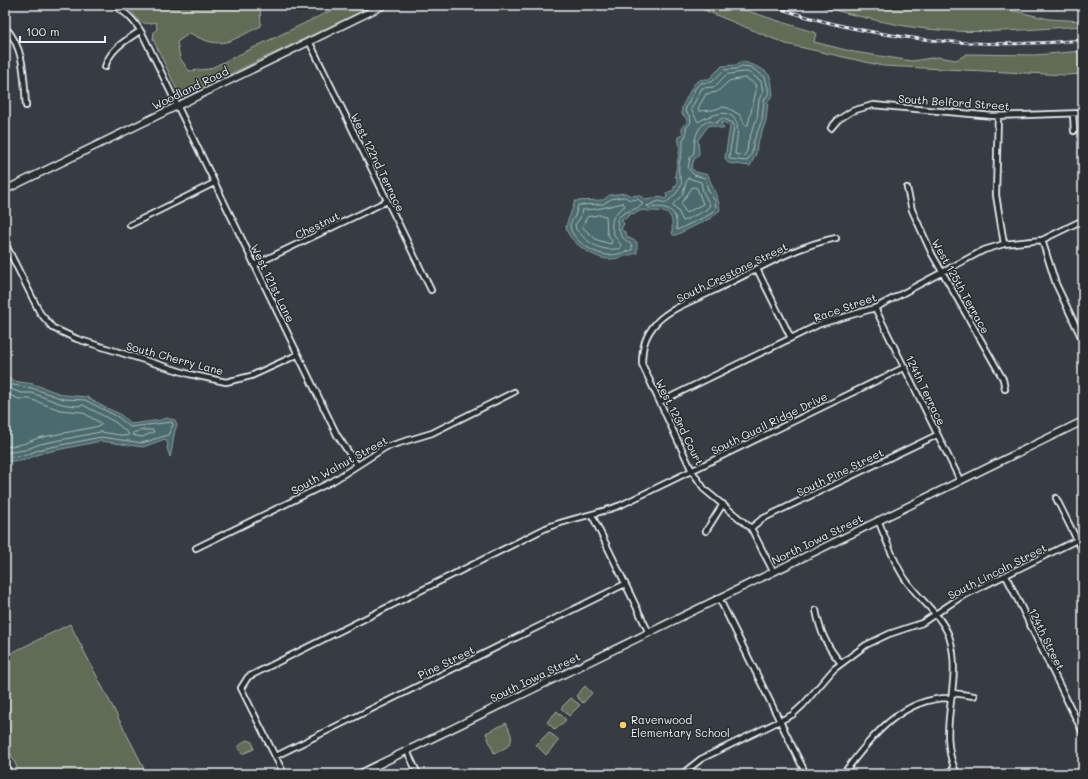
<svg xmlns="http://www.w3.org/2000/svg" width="1088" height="779" font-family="Mali,sans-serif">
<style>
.green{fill:#606c54;stroke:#a4aea6}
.water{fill:#4c6a6d;stroke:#8aa0a5}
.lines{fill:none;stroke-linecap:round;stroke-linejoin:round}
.shore{stroke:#aabbc0;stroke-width:1}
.street-casing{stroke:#e8f1f8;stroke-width:8}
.secondary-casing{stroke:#e8f1f8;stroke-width:9}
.street{stroke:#2a2d2e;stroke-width:4.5}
.secondary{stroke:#2a2d2e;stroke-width:6}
.rail-casing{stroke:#e8f1f8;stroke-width:3}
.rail{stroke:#2a2d2e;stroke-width:1.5;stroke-dasharray:4.5;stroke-linecap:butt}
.poi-dot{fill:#ffd166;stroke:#2a2d2e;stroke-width:1.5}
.labels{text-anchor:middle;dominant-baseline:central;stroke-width:3;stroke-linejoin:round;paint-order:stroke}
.street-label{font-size:11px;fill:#e8f1f8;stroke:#2a2d2e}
.poi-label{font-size:11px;fill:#e8f1f8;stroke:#2a2d2e;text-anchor:start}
</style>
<rect width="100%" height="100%" fill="#373b42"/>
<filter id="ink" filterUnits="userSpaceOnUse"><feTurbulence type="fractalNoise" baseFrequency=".025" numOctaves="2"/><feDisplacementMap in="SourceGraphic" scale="8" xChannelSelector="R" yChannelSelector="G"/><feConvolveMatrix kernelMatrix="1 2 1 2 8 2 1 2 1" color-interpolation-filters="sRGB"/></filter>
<g filter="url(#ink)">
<path class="green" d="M129 5H260L261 26C231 40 222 52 190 33L177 42 180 58 189 71 209 69 330 11 325 5H375L184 96 178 92 153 39 154 32 157 29 156 22C139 27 138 18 128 7Z
M692 5H729L816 33 814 42 854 52 912 61 938 57 956 60 967 54 1035 55 1083 51V74L1066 75 883 66 786 44Z
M814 5H988L1049 19 1083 21V26C1032 29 979 35 927 29 890 25 850 14 814 5Z
M70 624 140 760 146 774H20L5 742V656Z
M585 686 592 693 583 703 576 696Z
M571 698 580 705 569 716 561 708Z
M557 711 566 720 555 730 547 722Z
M506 723C516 742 512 746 494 753L486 733Z
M549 732 559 740 546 755 536 745Z
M246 740 251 741 253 744 254 749 242 754 238 747Z"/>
<path class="water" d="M1046 5H1068L1057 9Z
M742 61C750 65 768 68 771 79 772 84 772 89 773 95L768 101 766 121 757 145 756 154 750 166 728 163 725 158 730 126 723 122 721 123 724 129 709 125 698 140 699 154 694 160 691 168 696 172 708 175C712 187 719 198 720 210L711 218 676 235H673C671 230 673 227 672 222 671 207 652 213 642 210L636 213 630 214 625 219H621L624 224 621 229 626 233 627 237 637 242V253C628 255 619 259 610 259 596 260 566 241 566 226 566 225 574 205 575 201L603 200 610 195 625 193 631 196 639 195 647 200 660 196 664 199 667 197 666 193 674 190V186L677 185V179L675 176 680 147 678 137 683 134C681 128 682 126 687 122L686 118 682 114C681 107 683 105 686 99 693 87 692 79 709 79L722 66 736 65Z
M5 376 14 381 33 384 64 395 87 397 104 407 120 414 131 424 161 420 166 418 175 420 177 425C172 437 174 445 170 457L167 448 168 444 165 439 143 447 101 441 42 453 27 459 5 462Z"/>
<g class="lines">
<path class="shore" d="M742 66 750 67 765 77 769 93 764 100 762 120 753 143 752 153 747 161 730 159 729 157 734 127 733 123 722 118 716 123 708 121C696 127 694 140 694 153L690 158 688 168 694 175 705 178 708 190 715 201 716 208 709 215 677 230C676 226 677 224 676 220 674 207 661 206 650 208L647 206 659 201 664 203C670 201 678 192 681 186 683 181 680 178 679 174 677 163 684 151 683 140L686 135V128L691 122 690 116 685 111 687 105 696 87 701 83 712 82 724 70 736 69Z
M743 72H748L761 81 763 92 759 99 757 118 748 142 747 151 744 156 735 154C736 138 745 115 722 113 713 115 706 117 698 122L691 109 702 88 714 87 726 75Z
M746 78 755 84 756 91 748 125H745L740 115 728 108 722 107 713 110 699 111 698 108 706 94 717 92 729 81Z
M688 178 701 182 703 192 710 205 706 210 683 221 678 211 672 205 682 195Z
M693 187 697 188 703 204 686 213 681 204Z
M625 197 630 200 638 199 643 204C636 211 624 210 617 219 618 232 621 238 632 245V250C625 252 617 255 610 255 596 256 569 239 570 224L575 216 578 205 603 204 611 199Z
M623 203 625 206C607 217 609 231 621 245V248C601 253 588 243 576 229L575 225 580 218 582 210C597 210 609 206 623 203Z
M599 215 606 216 607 233 612 241 611 244 597 240 582 227 587 217Z
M5 381 13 385 32 388 63 399 85 400 118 417 130 427 172 422 173 425 168 435 142 443 101 437 41 449 26 455 5 458
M5 387 21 393H32L62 404 76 406 83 405 115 422 129 434 127 436 100 432 40 444 25 450 5 453
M5 393 19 399H30L60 410 82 412 102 424 100 426 38 438 23 444 5 447
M144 430H153L154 432 142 437 132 435 133 433Z"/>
<g class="street-casing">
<path id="street" d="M114 5C128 14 136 22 144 37L337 435 357 465
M5 27C25 48 24 79 26 106
M309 41 431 290
M105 67C110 49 125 41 140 31
M1073 114 1074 131
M998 116 996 195 1004 244
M831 128 838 120 852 111 873 105 993 116 1083 113
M907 188 912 210 932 254 1003 379 1005 389
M130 225 214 183
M1042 240 1056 284 1083 341
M5 243 40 313 53 328 77 339 189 374 226 382 251 376 297 355
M254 265 387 201
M757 269 791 338
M875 308 960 480
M660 402 820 324 875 308 984 250 1004 244 1042 240 1083 220
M1056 498 1083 552
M592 515 649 633
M878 520C887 541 895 566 908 583 921 601 941 615 949 636 965 684 934 727 957 774
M751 528 762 519 937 435
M706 531 723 504
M196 548 333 481 386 447 432 433 514 392
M773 571 751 528 705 490 692 471 642 364C642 347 645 335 657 322 670 308 695 300 713 291 753 272 792 247 836 238
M1006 576 1083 733
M719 598 806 774
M816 610C820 631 826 646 841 663
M953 693 974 696
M407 751 418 774
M276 756 625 584
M284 774 241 688 248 677 546 528C570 518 596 515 621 505L905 367
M473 774 477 773
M682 774 701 759 792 715 803 705 834 669 866 645 889 634 922 623 961 597 1083 537
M843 774C871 738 901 697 951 698
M944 774 954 769"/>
</g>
<g class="secondary-casing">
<path id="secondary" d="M5 190 384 5
M5 765 9 774
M359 774 1083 421"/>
</g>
<use href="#street" class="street"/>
<use href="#secondary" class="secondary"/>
<g class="rail-casing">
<path id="rail" d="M770 5C868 40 980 50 1083 40"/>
</g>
<use href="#rail" class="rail"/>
</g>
</g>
<circle class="poi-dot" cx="623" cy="725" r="4"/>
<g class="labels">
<g class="street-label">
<text transform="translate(190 88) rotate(-26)">Woodland Road</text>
<text transform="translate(954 102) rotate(4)">South Belford Street</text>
<text transform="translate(378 162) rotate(64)">West 122nd Terrace</text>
<text transform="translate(317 225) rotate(-26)">Chestnut</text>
<text transform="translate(732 272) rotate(-26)">South Crestone Street</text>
<text transform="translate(273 283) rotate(64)">West 121st Lane</text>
<text transform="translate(961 286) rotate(61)">West 125th Terrace</text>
<text transform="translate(845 307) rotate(-19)">Race Street</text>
<text transform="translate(175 358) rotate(15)">South Cherry Lane</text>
<text transform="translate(926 390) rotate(64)">124th Terrace</text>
<text transform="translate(680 422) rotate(64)">West 123rd Court</text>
<text transform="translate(769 423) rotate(-26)">South Quail Ridge Drive</text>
<text transform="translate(339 465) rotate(-29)">South Walnut Street</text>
<text transform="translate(840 472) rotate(-26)">South Pine Street</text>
<text transform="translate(817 539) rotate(-26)">North Iowa Street</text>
<text transform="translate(997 571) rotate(-27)">South Lincoln Street</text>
<text transform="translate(1047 639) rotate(64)">124th Street</text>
<text transform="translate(446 662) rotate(-26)">Pine Street</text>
<text transform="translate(535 677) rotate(-26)">South Iowa Street</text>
</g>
<g class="poi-label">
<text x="631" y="719">Ravenwood<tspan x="631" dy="13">Elementary School</tspan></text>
</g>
</g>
<rect width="1088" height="779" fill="none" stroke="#2a2d2e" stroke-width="20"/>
<rect x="10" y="10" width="1068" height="759" fill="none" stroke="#e8f1f8" stroke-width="1.5" filter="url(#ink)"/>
<path d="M20 36v6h85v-6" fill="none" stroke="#e8f1f8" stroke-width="2"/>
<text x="26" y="36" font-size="12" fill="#e8f1f8" stroke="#2a2d2e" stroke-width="3" paint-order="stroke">100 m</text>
</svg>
